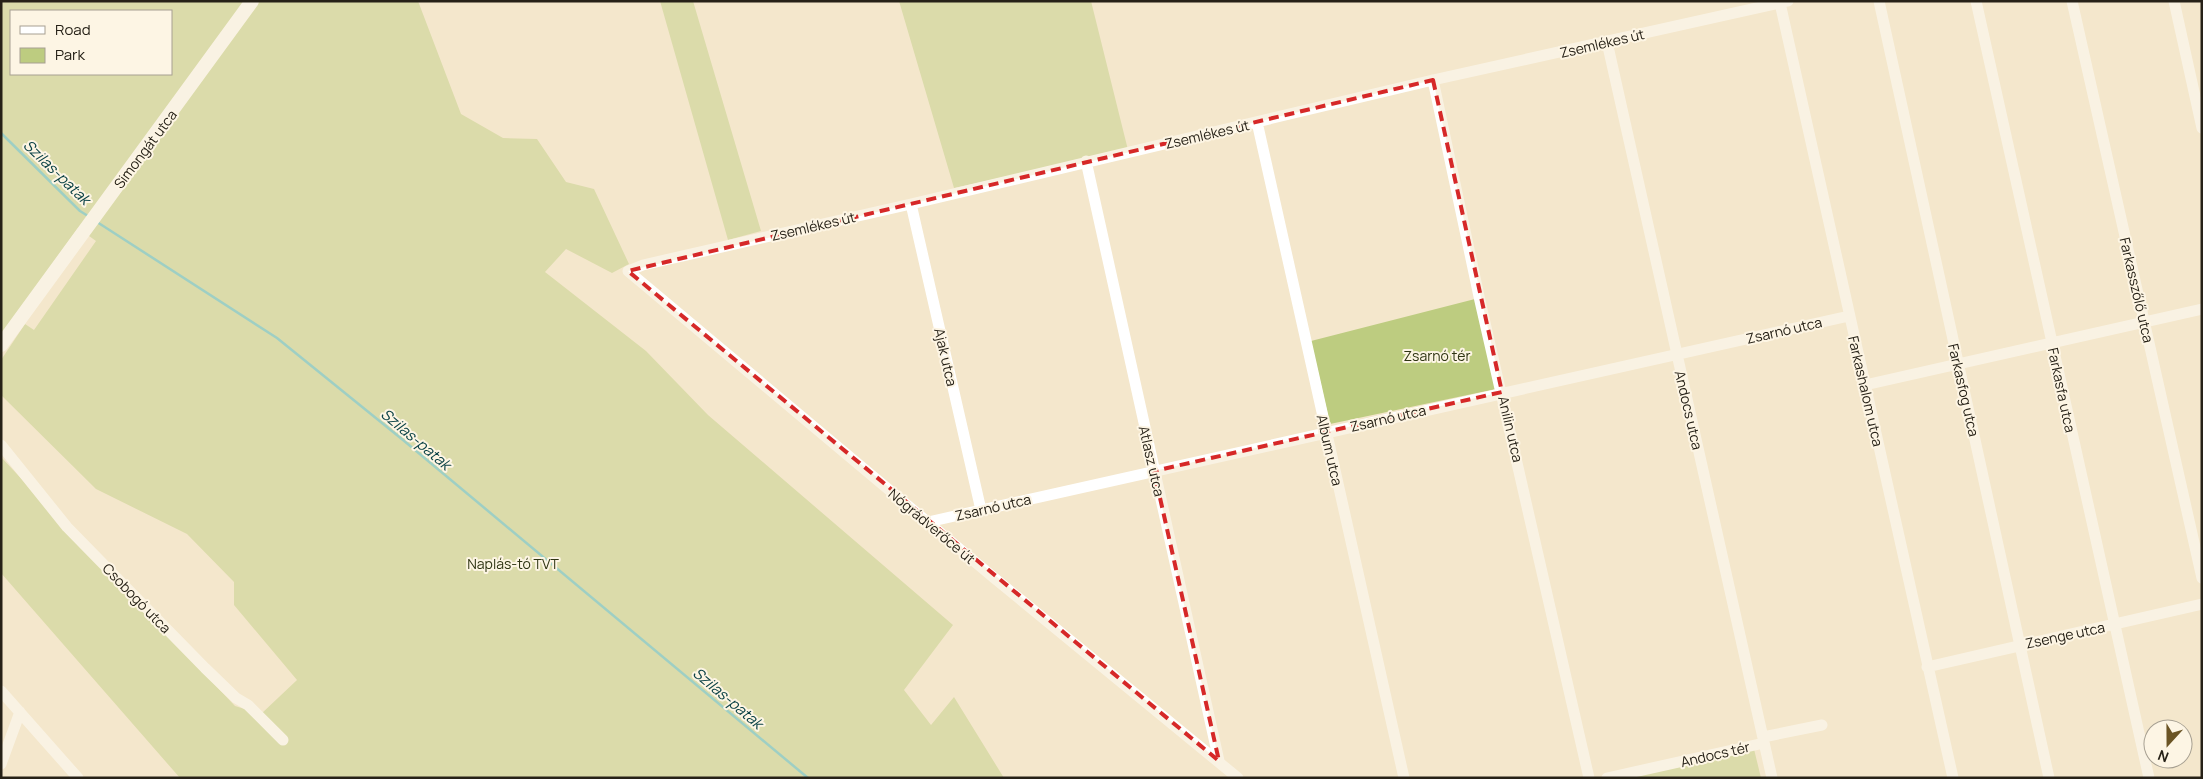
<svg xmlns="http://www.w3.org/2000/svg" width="2203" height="779" font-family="Manrope,sans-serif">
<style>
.green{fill:#bdcc80;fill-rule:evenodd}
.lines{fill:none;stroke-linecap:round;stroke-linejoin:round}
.stream{stroke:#37b1bb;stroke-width:2.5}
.minor{stroke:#fff;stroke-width:11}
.major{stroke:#fff;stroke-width:14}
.marked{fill:none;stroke:#d62828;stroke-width:4;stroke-dasharray:10 6;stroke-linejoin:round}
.labels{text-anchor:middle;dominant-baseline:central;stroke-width:4;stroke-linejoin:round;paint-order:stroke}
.street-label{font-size:14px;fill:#262117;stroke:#fdf5e4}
.park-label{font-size:14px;fill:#2f3513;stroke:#fdf5e4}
.water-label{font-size:15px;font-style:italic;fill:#0a4145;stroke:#fdf5e4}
</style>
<rect width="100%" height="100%" fill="#f4e7cc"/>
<path class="green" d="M1 1H418L461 114 503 138 537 139 566 182 594 189 629 264 612 273 566 249 545 272 646 351 708 415 953 625 904 690 931 725 954 697 1004 778H180L1 573V457L235 706 261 714 297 680 234 605V582L187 534 96 489 1 395V360L25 324 34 330 96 241 78 228 1 335ZM11 11H171V74H11Z
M660 1H693L761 231 728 240Z
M899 1H1091L1128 150 954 188Z
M1475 299 1496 389 1330 424 1311 341Z
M1754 749 1761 778H1614Z"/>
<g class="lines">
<path class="stream" d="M1 133 80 211 88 216
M97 222 277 338 403 440 808 778"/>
<path class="minor" d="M1879 1 2049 778
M1976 1 2149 778
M2072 1 2202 578
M2174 1 2202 128
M1780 3 1953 778
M1607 42 1772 778
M1433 80 1480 301 1589 778
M1257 122 1404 778
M1086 161 1219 761
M911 204 981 510
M1865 385 2202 309
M1 445 67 527 205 668 236 698 248 705 283 740
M928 522 1849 316
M1927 667 2202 604
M1 691 78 778
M1763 737 1822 725
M1 764 20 712
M1238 778 993 577 628 271 643 265 911 204 1433 80 1788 1
M1607 778 1764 743"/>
<path class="major" d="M1 345 252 1"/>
</g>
<path d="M0 0H2203V779H0ZM1433 80 1502 392 1154 471 1219 761 628 271Z" fill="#f4e7cc" fill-opacity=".55" fill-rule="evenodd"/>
<path class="marked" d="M1433 80 1502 392 1154 471 1219 761 628 271Z"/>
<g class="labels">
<g class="street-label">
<text transform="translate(1602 43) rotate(-13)">Zsemlékes út</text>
<text transform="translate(1207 134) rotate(-13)">Zsemlékes út</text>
<text transform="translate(145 149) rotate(-53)">Simongát utca</text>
<text transform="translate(813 226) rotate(-13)">Zsemlékes út</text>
<text transform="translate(2137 290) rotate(77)">Farkasszőlő utca</text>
<text transform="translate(1784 330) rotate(-13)">Zsarnó utca</text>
<text transform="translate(946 357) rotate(77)">Ajak utca</text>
<text transform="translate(1964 390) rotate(77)">Farkasfog utca</text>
<text transform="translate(2062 390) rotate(78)">Farkasfa utca</text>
<text transform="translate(1866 391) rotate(77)">Farkashalom utca</text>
<text transform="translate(1689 410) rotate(77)">Andocs utca</text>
<text transform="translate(1388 418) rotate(-13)">Zsarnó utca</text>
<text transform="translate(1511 429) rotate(77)">Anilin utca</text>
<text transform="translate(1330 450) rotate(77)">Album utca</text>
<text transform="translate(1152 461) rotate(77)">Atlasz utca</text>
<text transform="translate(993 507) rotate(-13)">Zsarnó utca</text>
<text transform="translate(932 526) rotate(40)">Nógrádverőce út</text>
<text transform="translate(137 598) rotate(46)">Csobogó utca</text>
<text transform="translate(2065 635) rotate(-12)">Zsenge utca</text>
<text transform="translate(1715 754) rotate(-13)">Andocs tér</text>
</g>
<g class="park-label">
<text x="1437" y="355">Zsarnó tér</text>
<text x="513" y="563">Naplás-tó TVT</text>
</g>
<g class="water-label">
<text transform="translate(57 172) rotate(44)">Szilas-patak</text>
<text transform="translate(416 439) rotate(40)">Szilas-patak</text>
<text transform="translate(728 698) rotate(40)">Szilas-patak</text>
</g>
</g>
<rect width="2203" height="779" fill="none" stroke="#262117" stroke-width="5"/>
<rect x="10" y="10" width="162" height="65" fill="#fdf5e4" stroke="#a7a092"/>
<rect x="20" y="26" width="25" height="8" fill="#ffffff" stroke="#a7a092"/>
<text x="55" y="35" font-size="15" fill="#262117">Road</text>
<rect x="20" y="48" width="25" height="15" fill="#bdcc80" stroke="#a7a092"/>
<text x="55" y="60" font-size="15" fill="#262117">Park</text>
<g transform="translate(2168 744) rotate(201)"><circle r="24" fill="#fdf5e4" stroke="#a7a092"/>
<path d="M0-4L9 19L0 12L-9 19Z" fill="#6b5424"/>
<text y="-8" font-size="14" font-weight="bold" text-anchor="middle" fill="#262117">N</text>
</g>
</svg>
